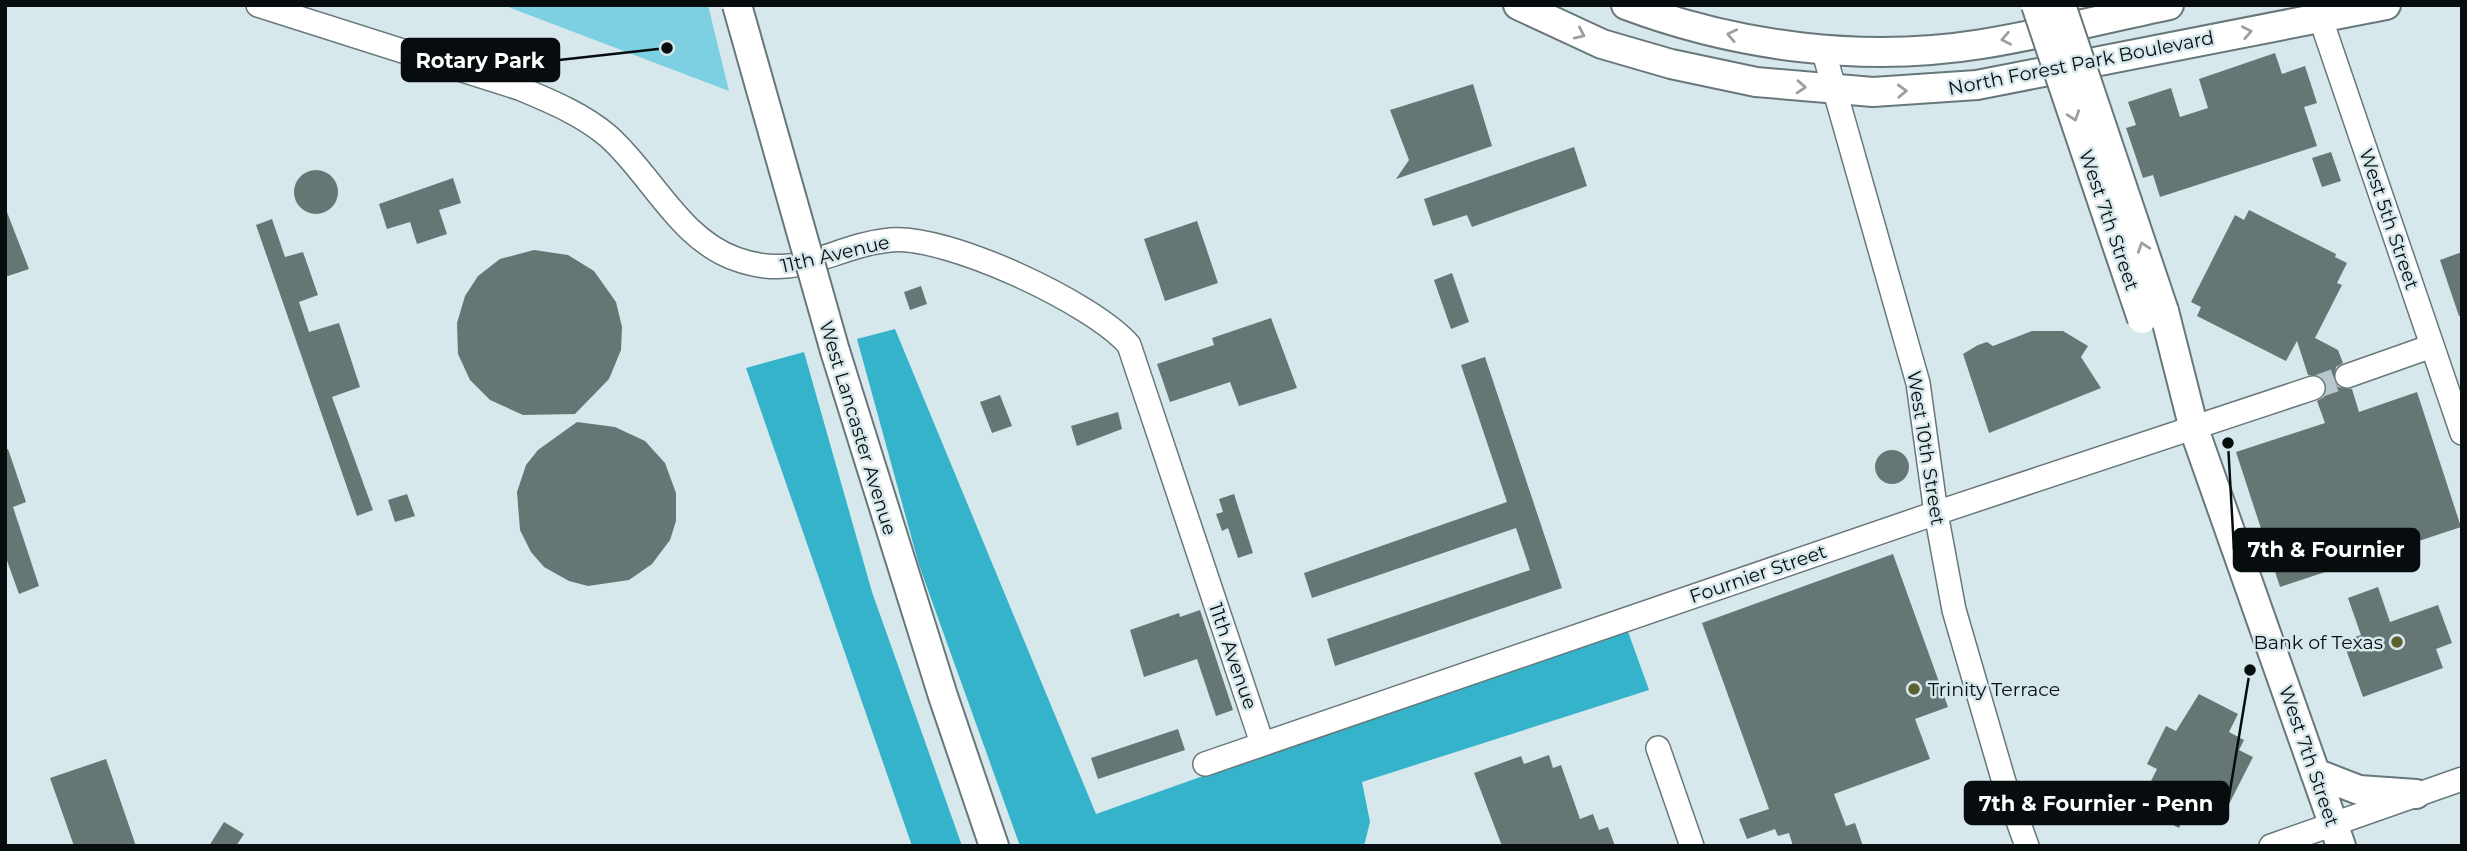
<svg xmlns="http://www.w3.org/2000/svg" width="2467" height="851" font-family="Montserrat,sans-serif">
<style>
.green{fill:#7dcfe2}
.forest{fill:#35b3cb}
.building{fill:#657675}
.lines{fill:none;stroke-linecap:round;stroke-linejoin:round}
.minor-tunnel{stroke:#b8c7cb;stroke-width:23;stroke-dasharray:23 11;stroke-linecap:butt}
.minor-casing{stroke:#67777a;stroke-width:26}
.major-casing{stroke:#67777a;stroke-width:32}
.minor{stroke:#fff;stroke-width:23}
.major{stroke:#fff;stroke-width:28}
.major-bridge-casing{stroke:#67777a;stroke-width:32;stroke-linecap:butt}
.major-bridge{stroke:#fff;stroke-width:28}
.oneway{stroke:#9c9e9f}
.poi-dot{fill:#5c612e;stroke:#d7e8ec;stroke-width:2.5}
.labels{text-anchor:middle;dominant-baseline:central;stroke-width:5;stroke-linejoin:round;paint-order:stroke}
.street-label{font-size:19px;fill:#070d0e;stroke:#d7e8ec}
.poi-label{font-size:19px;fill:#070d0e;stroke:#d7e8ec;text-anchor:end}
.leader{fill:none;stroke:#070d0e;stroke-width:2.5}
.callout-dot{fill:#070d0e;stroke:#d7e8ec;stroke-width:2.5}
.callout{fill:#070d0e;stroke:#070d0e;stroke-width:2.5}
.callout-label{font-size:21px;text-anchor:middle;font-weight:bold;fill:#fff}
</style>
<rect width="100%" height="100%" fill="#d7e8ec"/>
<path class="green" d="M503 5H708L729 91Z"/>
<path class="forest" d="M895 329 1096 814 1626 626 1649 690 1362 782 1370 822 1364 846H1020L919 565 857 339Z
M804 352 872 592 962 846H912L746 368Z"/>
<path class="building" d="M2275 53 2282 74 2305 66 2317 103 2304 107 2317 146 2160 197 2153 175 2143 178 2126 128 2136 125 2128 102 2171 88 2180 117 2208 108 2199 79Z
M1473 84 1492 146 1396 179 1409 160 1390 110Z
M1574 147 1587 186 1472 227 1467 215 1433 226 1424 199Z
M2331 152 2341 181 2322 187 2312 158Z
M294 192a22 22 0 1 1 44 0a22 22 0 1 1-44 0Z
M453 178 461 203 439 210 447 234 417 244 410 222 387 229 379 204Z
M5 207 29 269 5 277Z
M2249 210 2336 254 2335 257 2347 263 2337 283 2342 285 2315 338 2338 350 2343 363 2336 367 2334 380 2338 387 2352 389 2359 412 2417 392 2461 527 2280 587 2236 452 2325 423 2317 401 2324 397 2326 384 2322 377 2308 375 2297 341 2286 361 2197 316 2201 307 2191 302 2235 215 2244 220Z
M272 219 285 257 303 252 318 295 299 302 309 332 339 323 360 387 332 397 373 510 357 516 256 225Z
M1197 221 1218 283 1165 301 1144 239Z
M534 250 568 255 594 271 616 302 622 327 621 350 609 379 575 414 523 415 490 400 470 380 458 354 457 323 465 296 478 276 500 259Z
M2462 252V316H2459L2440 260Z
M1452 273 1469 322 1451 329 1434 280Z
M921 286 927 304 910 310 904 292Z
M1271 318 1297 388 1239 406 1230 382 1170 402 1157 364 1214 345 1212 338Z
M2032 331H2063L2088 346 2081 357 2101 388 1989 433 1963 354 1978 345 1987 342 1993 346Z
M1485 357 1562 588 1335 666 1327 639 1530 570 1516 528 1312 598 1304 573 1507 502 1461 365Z
M1000 395 1012 426 992 433 980 402Z
M1118 412 1122 429 1077 446 1071 426Z
M577 422 615 427 645 441 665 463 676 493V521L670 540 652 564 629 580 588 586 569 581 544 567 531 552 520 530 517 492 526 465 538 450Z
M8 449 26 502 13 507 39 586 19 594 5 555V450Z
M1875 467a17 17 0 1 1 34 0a17 17 0 1 1-34 0Z
M407 494 415 516 395 522 388 500Z
M1234 494 1253 553 1238 558 1228 528 1222 531 1216 514 1223 512 1219 499Z
M1893 554 1948 707 1915 719 1930 759 1834 794 1846 826 1855 823 1863 846H1793L1789 833 1778 836 1775 829 1747 839 1739 819 1769 809 1702 623Z
M2378 587 2390 622 2438 605 2452 643 2436 649 2443 668 2363 697 2343 641 2361 635 2348 598Z
M1200 610 1233 710 1216 716 1197 659 1144 677 1130 630 1179 613 1180 617Z
M2199 694 2238 714 2229 732 2244 740 2239 750 2253 757 2223 816 2210 809 2206 816 2189 808 2179 828 2142 809 2147 799 2143 797 2157 769 2147 764 2166 726 2176 731Z
M1178 729 1185 750 1098 779 1091 758Z
M1549 755 1553 768 1561 765 1580 819 1593 814 1599 830 1608 827 1615 846H1502L1474 773 1521 756 1524 764Z
M106 759 136 846H74L50 778Z
M224 822 244 834 236 846H209Z"/>
<g class="lines">
<path class="minor-tunnel" d="M2313 388 2347 376"/>
<g class="minor-casing">
<path id="minor" d="M258 5 519 88C550 101 582 114 608 136 652 175 679 239 736 259 799 282 831 246 890 240 946 234 1093 303 1129 345L1262 743
M2316 5 2462 433
M1823 49 1918 383 1936 513 1954 610 2004 782 2027 846
M2347 376 2432 346
M1658 748 1692 846
M1205 764 1936 513 2313 388
M2271 846 2462 779"/>
</g>
<g class="major-casing">
<path id="major" d="M1518 5 1602 44 1671 64 1756 82 1873 92 1977 85 2386 5
M1626 5C1738 47 1864 63 1982 44 2044 34 2107 18 2169 5
M2164 311 2194 429 2341 846
M835 351 943 696 994 846
M2315 773 2359 790 2416 794"/>
</g>
<use href="#minor" class="minor"/>
<use href="#major" class="major"/>
<g class="major-bridge-casing">
<path id="major-bridge" d="M737 5 835 351
M2036 5 2142 319
M2061 5 2164 311"/>
</g>
<use href="#major-bridge" class="major-bridge"/>
</g>
<defs><path id="oneway-chevron" d="M-2-3.5L2.5 0L-2 3.5" fill="none" stroke-width="1.6" stroke-linecap="round" stroke-linejoin="round" transform="scale(1.75)"/></defs>
<g class="oneway">
<use href="#oneway-chevron" transform="translate(2247 32) rotate(-11)"/>
<use href="#oneway-chevron" transform="translate(1580 34) rotate(25)"/>
<use href="#oneway-chevron" transform="translate(1732 35) rotate(-168)"/>
<use href="#oneway-chevron" transform="translate(2006 39) rotate(169)"/>
<use href="#oneway-chevron" transform="translate(1801 87) rotate(4)"/>
<use href="#oneway-chevron" transform="translate(1902 91) rotate(-2)"/>
<use href="#oneway-chevron" transform="translate(2074 116) rotate(71)"/>
<use href="#oneway-chevron" transform="translate(2143 247) rotate(-109)"/>
</g>
<g class="poi-dot">
<circle cx="2397" cy="642" r="7"/>
<circle cx="1914" cy="689" r="7"/>
</g>
<g class="labels">
<g class="street-label">
<text transform="translate(2081 63) rotate(-11)">North Forest Park Boulevard</text>
<text transform="translate(2389 219) rotate(71)">West 5th Street</text>
<text transform="translate(2109 220) rotate(71)">West 7th Street</text>
<text transform="translate(835 254) rotate(-13)">11th Avenue</text>
<text transform="translate(858 428) rotate(73)">West Lancaster Avenue</text>
<text transform="translate(1926 448) rotate(81)">West 10th Street</text>
<text transform="translate(1758 574) rotate(-19)">Fournier Street</text>
<text transform="translate(1233 656) rotate(71)">11th Avenue</text>
<text transform="translate(2309 756) rotate(71)">West 7th Street</text>
</g>
<g class="poi-label">
<text x="2383" y="642">Bank of Texas</text>
<text x="1928" y="689" text-anchor="start">Trinity Terrace</text>
</g>
</g>
<path class="leader" d="M667 48L559 60M2228 443L2234 550M2250 670L2228 803"/>
<g class="callout-dot">
<circle cx="667" cy="48" r="7"/>
<circle cx="2228" cy="443" r="7"/>
<circle cx="2250" cy="670" r="7"/>
</g>
<g class="callout">
<rect x="402" y="39" width="157" height="42" rx="7"/>
<rect x="2234" y="529" width="185" height="42" rx="7"/>
<rect x="1965" y="782" width="263" height="42" rx="7"/>
</g>
<g class="callout-label">
<text x="480" y="68">Rotary Park</text>
<text x="2326" y="557">7th &amp; Fournier</text>
<text x="2096" y="811">7th &amp; Fournier - Penn</text>
</g>
<rect width="2467" height="851" fill="none" stroke="#070d0e" stroke-width="14"/>
</svg>
